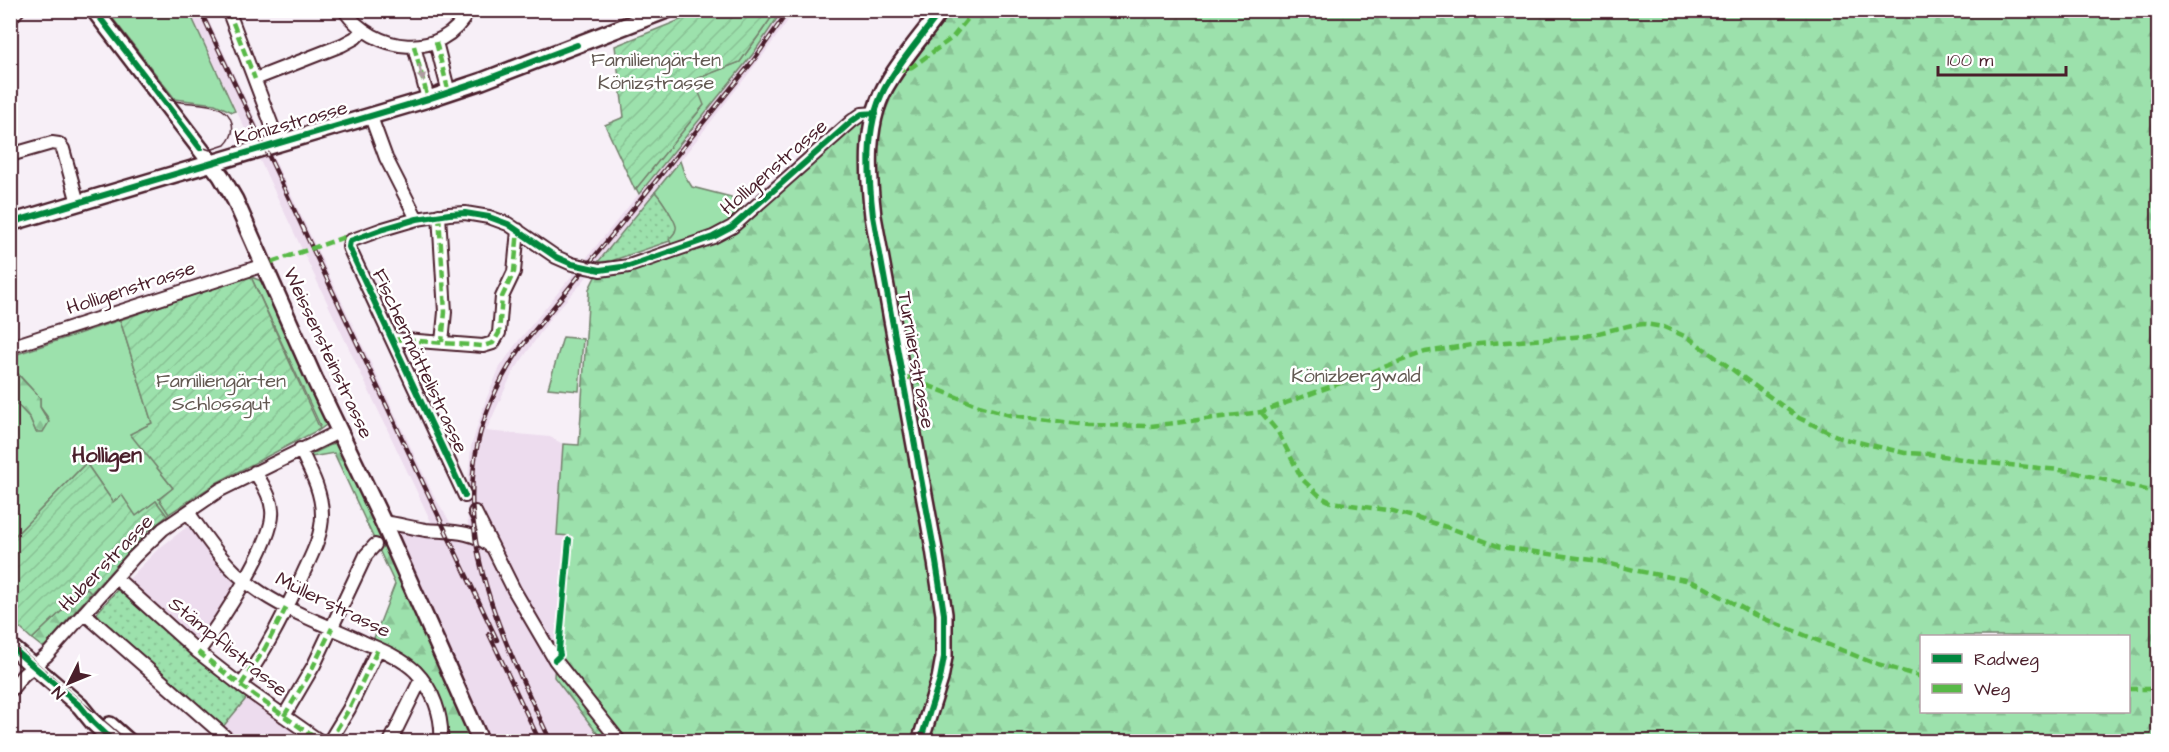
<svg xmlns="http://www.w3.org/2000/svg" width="2169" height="752" font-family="'Architects Daughter',sans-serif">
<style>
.built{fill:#eddcee}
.grass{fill:#9ce1ac;stroke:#73806c;stroke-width:1.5}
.forest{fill:url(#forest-firs);stroke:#73806c;stroke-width:1.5;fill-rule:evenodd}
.park{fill:url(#park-dots);stroke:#73806c;stroke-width:1.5}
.garden{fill:url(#garden-furrows);stroke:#73806c;stroke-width:1.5}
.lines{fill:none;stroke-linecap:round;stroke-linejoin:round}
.minor-casing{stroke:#4a1f2b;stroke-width:16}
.major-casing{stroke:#4a1f2b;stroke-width:20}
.minor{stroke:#fff;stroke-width:12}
.major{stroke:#fff;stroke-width:15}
.tram{stroke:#4a1f2b;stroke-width:1.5}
.rail-casing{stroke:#4a1f2b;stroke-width:4.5}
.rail{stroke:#fff;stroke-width:2;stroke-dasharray:7;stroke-linecap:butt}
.quiet{stroke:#58b947;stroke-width:4.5;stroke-dasharray:9 4.5;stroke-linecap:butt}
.cycleway-casing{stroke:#fff;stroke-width:10}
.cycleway{stroke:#00873e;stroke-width:6}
.oneway{fill:#ae9aa0}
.labels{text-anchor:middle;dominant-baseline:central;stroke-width:5;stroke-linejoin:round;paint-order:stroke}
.park-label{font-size:20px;fill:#635952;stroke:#fff}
.street-label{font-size:20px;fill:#4a1f2b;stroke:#fff}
.quarter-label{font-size:22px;font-weight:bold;fill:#4a1f2b;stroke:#fff}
</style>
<defs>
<pattern id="forest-firs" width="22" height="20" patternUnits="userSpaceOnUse" patternTransform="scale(1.5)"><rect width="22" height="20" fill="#9ce1ac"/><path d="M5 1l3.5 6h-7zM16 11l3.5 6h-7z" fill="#88c194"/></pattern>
<pattern id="park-dots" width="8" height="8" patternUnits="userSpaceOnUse" patternTransform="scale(1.5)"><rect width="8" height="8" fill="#9ce1ac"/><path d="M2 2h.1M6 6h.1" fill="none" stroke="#88c194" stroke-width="1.8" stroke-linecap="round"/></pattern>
<pattern id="garden-furrows" width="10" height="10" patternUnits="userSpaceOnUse" patternTransform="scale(1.5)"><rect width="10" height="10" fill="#9ce1ac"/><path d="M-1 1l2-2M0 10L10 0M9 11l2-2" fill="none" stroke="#88c194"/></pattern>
</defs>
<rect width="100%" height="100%" fill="#f7eff7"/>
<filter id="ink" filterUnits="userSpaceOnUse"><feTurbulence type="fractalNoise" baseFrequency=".0167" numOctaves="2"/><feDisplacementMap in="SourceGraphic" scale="12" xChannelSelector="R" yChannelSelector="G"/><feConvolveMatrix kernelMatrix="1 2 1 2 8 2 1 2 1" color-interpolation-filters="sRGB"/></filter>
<g filter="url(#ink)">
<path class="built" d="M189 11H204L434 496 453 527 468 530 467 493 471 447 485 402 500 367 516 344 753 54 783 11H795L764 54 680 161 580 285 552 316 512 374 486 431 550 437 563 444 557 535 567 536 559 650 560 655 554 677 604 741H481L383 522 435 530Z
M188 526H191L236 578 238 585 201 642 197 643 127 581 157 550Z
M249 695 315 741H237L222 728Z"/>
<path class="grass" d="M107 11H189L235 111 232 112 215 104 175 99Z
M776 11H782L753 54 639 194 636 188 703 105 693 80 740 62Z
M680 161 685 176 692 187 731 197 744 212 717 231 628 262H618L671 244 669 239C671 237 675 233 675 231 678 223 660 197 655 192Z
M251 277 259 280 264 284 326 421V425L318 431 320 425Z
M120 320 152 423 131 434 173 488 159 499 169 514 167 516 156 501 136 516 113 502 86 463 11 540V398L30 418 36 432 49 419 40 407V398L11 366V356Z
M563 337 583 339 579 391 548 388Z"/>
<path class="forest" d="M950 11H2158V741L604 742 554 677 555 660 563 650 562 644 571 536 557 535 563 444 579 445 589 289 596 275 717 239 857 121 885 112 896 85ZM1922 636H2128V712H1922Z
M10 366 40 398V407L49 422 43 432H36L30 418 11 398Z
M343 439 481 741H445L434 692 372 643 395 584 334 453 311 457 312 454Z
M87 587 91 593 45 646 42 647 32 639Z"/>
<path class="park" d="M655 192C660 197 674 218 676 226 677 231 673 235 669 239L670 241 611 261 598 262Z
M117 590 125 593 249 695 222 728 99 619 97 613Z"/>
<path class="garden" d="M705 10 776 11 740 62 694 80 704 105 635 190 605 125 624 117 615 46Z
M246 277H251L320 429 218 482 169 514 159 499 173 488 130 434 152 423 120 320Z
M86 463 113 502 122 495 136 516 156 501 167 516 148 531 91 593 86 588 32 639 11 620V540Z"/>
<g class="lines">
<g class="minor-casing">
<path id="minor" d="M228 10 279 144
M344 10C374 53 442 62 468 11
M10 19 18 10
M436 42 449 93
M414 46 428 99
M255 79 342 45 355 38 363 30
M371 117 386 158 417 219
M10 155 52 143 59 144 63 149 78 203
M439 215 445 312 442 342
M392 339 483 346 493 343 499 333 502 297 514 272 518 230
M10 347 264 265
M465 496 352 254 349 247 350 241 383 229 417 219 449 214 465 213 489 217 508 224 556 257 572 264 600 270 629 266 713 237 732 227 852 121 862 114 876 113
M188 512C207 539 225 567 253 587 285 611 327 625 363 642 381 650 400 657 415 671 433 689 443 716 441 742
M475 512 514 590 555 660 620 742
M383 522C398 524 412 528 426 530 448 532 473 530 490 546
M116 578 198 652 243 687 321 742
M84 613 231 742
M198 652C218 626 276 540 272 510 271 496 262 484 255 472
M241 685C266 651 284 614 302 576 311 556 322 537 322 515 322 491 310 470 300 449
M10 691 23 675 47 655 134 557 163 529 220 490 340 431
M284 716 314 665 366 555 375 545
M329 742 349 709 378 649
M390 742 418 685 423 681"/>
</g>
<g class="major-casing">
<path id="major" d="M94 10 221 176 235 200 314 378 383 522 481 742
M10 223 428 99 482 81 667 10
M10 646 80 706 93 722 114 742
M110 725 129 742
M920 742 940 679 944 657V614L934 549 873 216C868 173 864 119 889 81 904 56 924 34 941 10"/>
</g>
<use href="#minor" class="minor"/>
<use href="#major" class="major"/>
<path class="tram" d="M92 10 196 145 210 150 225 145C231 139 234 132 232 123 226 96 184 108 165 98L96 10
M10 640 129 742
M46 680 114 742"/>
<g class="rail-casing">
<path id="rail" d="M200 10 497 640
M489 634 540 742
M551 742C487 606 426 484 522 346L753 61 789 10"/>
</g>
<use href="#rail" class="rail"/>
<path class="quiet" d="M228 10 255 79
M436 42 449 93
M414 46 428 99
M896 71 912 67 952 38 975 10
M439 215 445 312 442 342
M272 262 345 237 354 239
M392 339 483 346 493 343 499 333 502 297 514 272 518 230
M902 375 979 406 1010 415 1087 425 1151 426 1261 412 1425 352 1479 344 1586 336 1632 325 1645 324 1664 327 1689 338 1799 418 1841 438 1905 453 1930 454 1980 462 2069 471 2158 493
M1261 412 1278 432 1302 479 1321 497 1331 502 1393 511 1453 529 1500 547 1599 561 1638 571 1686 580 1702 586 1755 615 1824 643 1871 662 1922 677
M198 652 243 687 321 742
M241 685 264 650 287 606
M2128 689H2158
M284 716 309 675 332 628
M329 742 349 709 378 649"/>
<g class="cycleway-casing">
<path id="cycleway" d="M94 10 200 148
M10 223 428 99 482 81 577 45
M465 496 352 254 349 247 350 241 383 229 417 219 449 214 465 213 489 217 508 224 556 257 572 264 600 270 629 266 713 237 732 227 852 121 862 114 876 113
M10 646 80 706 93 722 114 742
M555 660 560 655 559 650 569 540
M920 742 940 679 944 657V614L934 549 873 216C868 173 864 119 889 81 904 56 924 34 941 10"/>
</g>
<use href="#cycleway" class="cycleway"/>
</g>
<defs><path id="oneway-solid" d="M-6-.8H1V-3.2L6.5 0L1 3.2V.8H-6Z" transform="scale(1.5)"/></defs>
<use class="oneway" href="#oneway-solid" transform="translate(421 73) rotate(75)"/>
</g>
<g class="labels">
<g class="park-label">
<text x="656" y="60">Familiengärten<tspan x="656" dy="23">Könizstrasse</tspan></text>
<text x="1356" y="376">Könizbergwald</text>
<text x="221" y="381">Familiengärten<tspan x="221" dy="23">Schlossgut</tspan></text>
</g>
<g class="street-label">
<text transform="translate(291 123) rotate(-16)">Könizstrasse</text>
<text transform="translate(774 167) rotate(-41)">Holligenstrasse</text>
<text transform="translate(131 288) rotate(-18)">Holligenstrasse</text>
<text transform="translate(328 353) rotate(65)">Weissensteinstrasse</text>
<text transform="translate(916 360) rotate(80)">Turnierstrasse</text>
<text transform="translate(420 361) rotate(65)">Fischermättelistrasse</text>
<text transform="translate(106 563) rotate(-46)">Huberstrasse</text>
<text transform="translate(333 605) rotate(26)">Müllerstrasse</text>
<text transform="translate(228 647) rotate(39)">Stämpflistrasse</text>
</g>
<g class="quarter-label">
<text x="107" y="455">Holligen</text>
</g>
</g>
<rect width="2169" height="752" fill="none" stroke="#fff" stroke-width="36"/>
<rect x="18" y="18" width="2133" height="716" fill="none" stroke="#4a1f2b" stroke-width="2" filter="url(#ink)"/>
<rect x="1920" y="635" width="210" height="78" fill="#ffffff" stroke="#b7a5aa" stroke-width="1.5"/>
<rect x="1932" y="654" width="30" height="9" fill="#00873e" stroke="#b7a5aa" stroke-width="1.5"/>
<text x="1974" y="665" font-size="18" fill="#4a1f2b">Radweg</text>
<rect x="1932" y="684" width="30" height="9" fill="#58b947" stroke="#b7a5aa" stroke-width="1.5"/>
<text x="1974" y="695" font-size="18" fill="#4a1f2b">Weg</text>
<g transform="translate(69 683) rotate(227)" stroke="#ffffff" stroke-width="4.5" paint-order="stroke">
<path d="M0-4.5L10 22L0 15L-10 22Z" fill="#4a1f2b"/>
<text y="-9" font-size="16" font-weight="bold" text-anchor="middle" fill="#4a1f2b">N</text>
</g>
<path d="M1938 66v9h128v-9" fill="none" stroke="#4a1f2b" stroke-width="3"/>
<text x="1947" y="66" font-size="18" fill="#4a1f2b" stroke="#ffffff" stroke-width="4.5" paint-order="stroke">100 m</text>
</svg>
